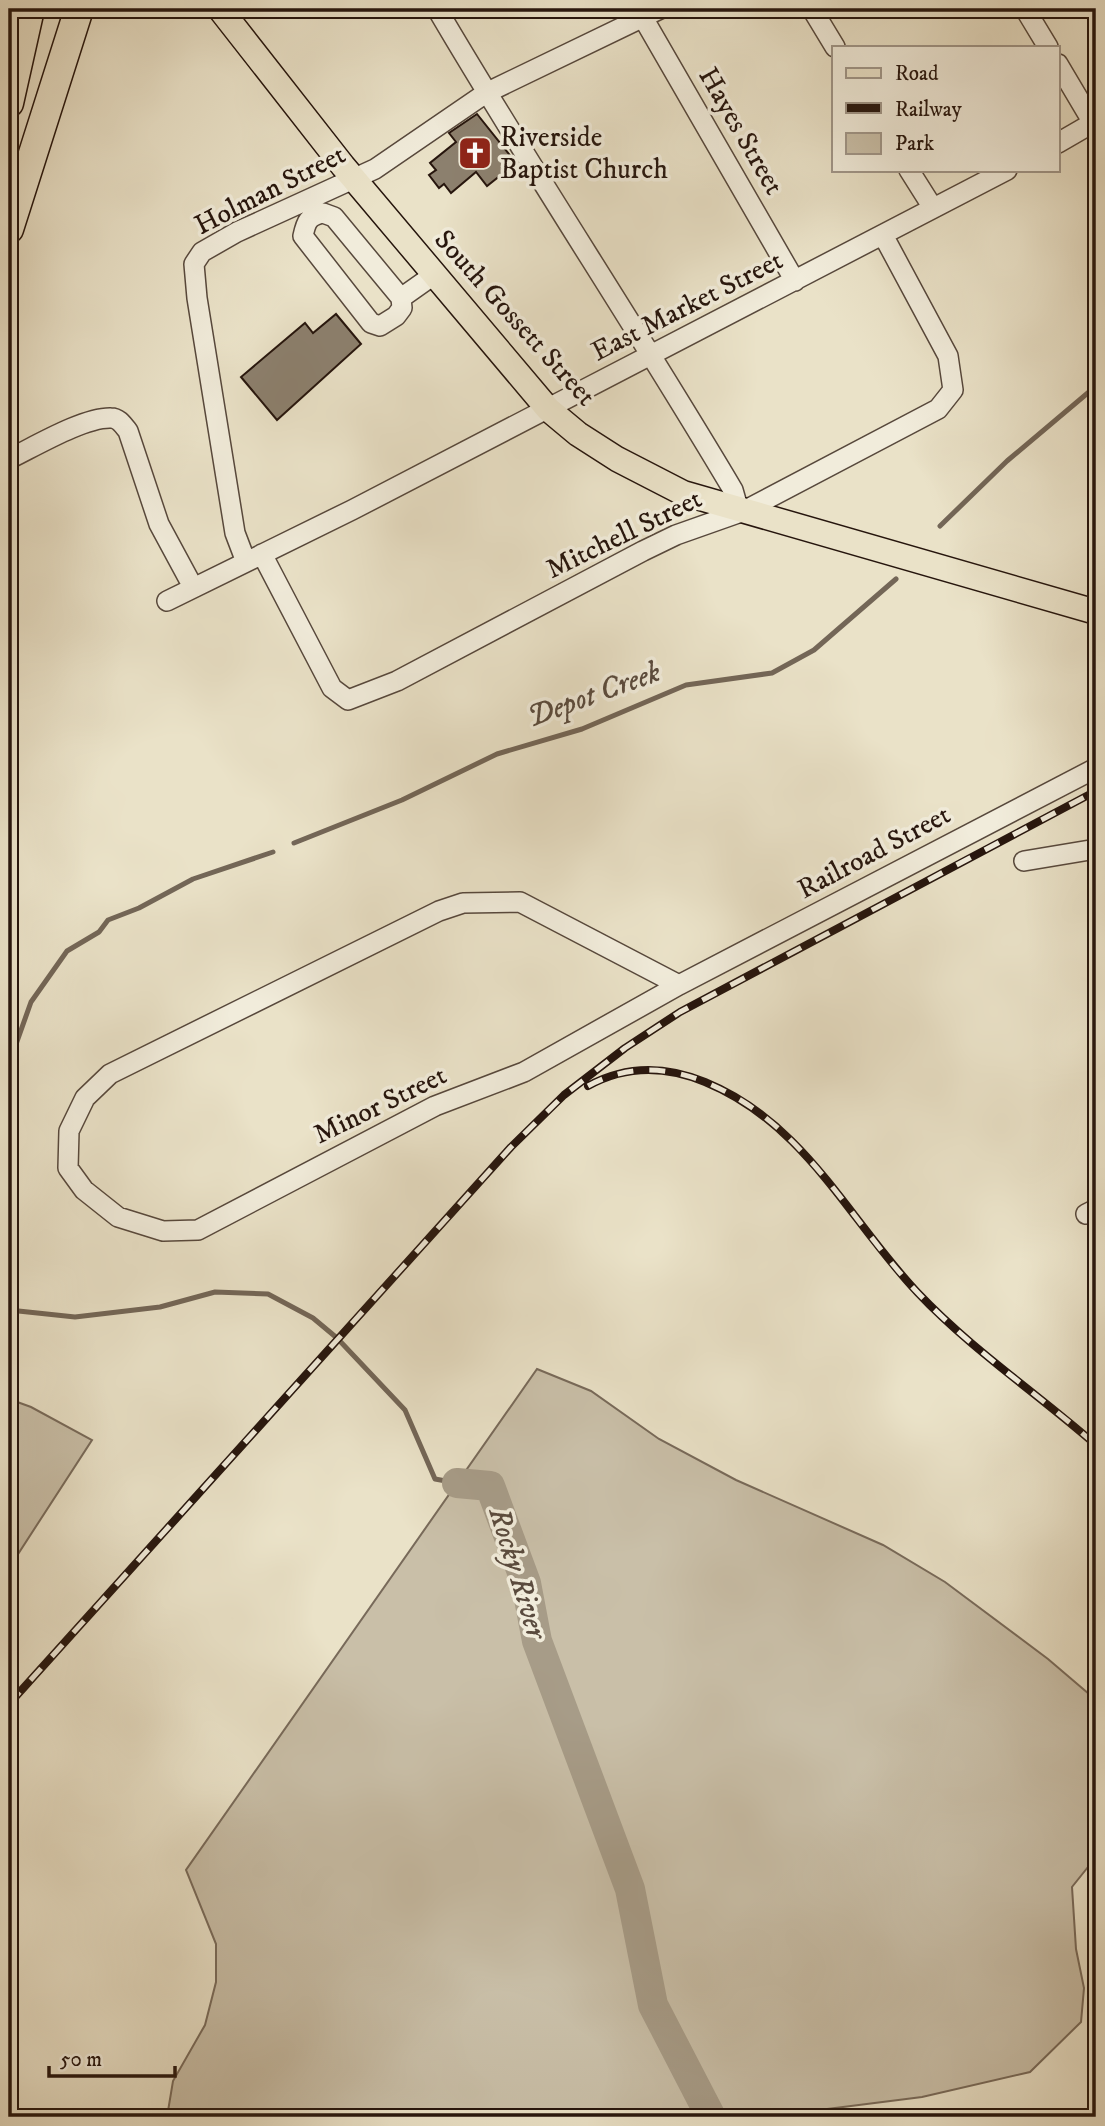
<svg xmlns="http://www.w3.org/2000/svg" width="1105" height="2126" font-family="'IM FELL DW Pica',serif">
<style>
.green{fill:#c9bfa8;stroke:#786a5a;stroke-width:2}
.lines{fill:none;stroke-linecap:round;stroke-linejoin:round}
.stream{stroke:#736657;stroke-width:5}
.river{stroke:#a79c88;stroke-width:30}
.building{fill:#8c806e;stroke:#26150d;stroke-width:2}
.minor-casing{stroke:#57483c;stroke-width:22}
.major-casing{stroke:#26150d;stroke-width:27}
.highway-casing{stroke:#26150d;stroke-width:31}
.minor{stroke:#f1ecdb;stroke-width:19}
.major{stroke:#eae2c8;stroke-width:24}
.highway{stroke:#eae2c8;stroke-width:28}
.rail-casing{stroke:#26150d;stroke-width:8}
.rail{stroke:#f1ecdb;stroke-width:5;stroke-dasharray:16;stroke-linecap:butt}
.labels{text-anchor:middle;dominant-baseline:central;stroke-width:7;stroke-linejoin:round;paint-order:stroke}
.street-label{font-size:28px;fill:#26150d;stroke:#f1ecdb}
.poi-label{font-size:28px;fill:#26150d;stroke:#f1ecdb;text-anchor:start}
.water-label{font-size:30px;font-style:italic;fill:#5a4b3e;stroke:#f1ecdb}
</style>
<rect width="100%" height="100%" fill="#eae2c8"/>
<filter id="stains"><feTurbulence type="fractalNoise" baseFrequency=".00286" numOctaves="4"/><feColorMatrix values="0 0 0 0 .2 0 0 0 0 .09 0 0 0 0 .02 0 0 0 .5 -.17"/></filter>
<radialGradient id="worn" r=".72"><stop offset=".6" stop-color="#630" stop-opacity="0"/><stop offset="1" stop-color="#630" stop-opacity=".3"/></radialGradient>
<path class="green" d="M537 1369 591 1391 659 1439 736 1480 883 1545 945 1582 1048 1659 1096 1700V1857L1072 1887 1076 1949 1084 1988 1081 2022 1030 2072 922 2097 764 2117H167L173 2081 205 2025 216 1982V1944L186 1870Z
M9 1399 31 1407 92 1440 9 1568Z"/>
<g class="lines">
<path class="stream" d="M940 526 1007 461 1096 386
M294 843 402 800 497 754 582 729 686 685 772 673 814 650 896 579
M9 1064 31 1002 67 951 99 932 108 920 139 908 193 879 273 852
M9 1310 75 1317 160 1307 215 1292 268 1294 313 1318 337 1338 405 1410 435 1479 457 1483"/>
<path class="river" d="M457 1483 490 1486 526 1583 537 1641 630 1889 653 2005 711 2117"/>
</g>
<path class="building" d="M477 114 516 163 487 186 476 172 451 193 444 184 439 188 429 175 436 170 430 163 456 142 449 133Z
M336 314 361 344 277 420 241 377 305 323 313 333Z"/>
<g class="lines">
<g class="minor-casing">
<path id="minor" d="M437 9C532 171 637 328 733 490L739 511
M638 9 795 281
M812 9 835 47
M1025 9 1048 47
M1058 64 1093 123
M1058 143 1096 121
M909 170 933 208
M323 213 334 217 401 298 402 308 396 316 380 326 371 323 303 236C306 222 308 216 323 213Z
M401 298 435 274
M9 459C34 447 84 417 111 418 119 418 123 425 128 431L159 524 193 587
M262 554 332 688 348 700 397 681 643 551 676 535 744 511 938 409 953 390 948 356 883 235
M246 562 235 533 197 298 194 264 202 252 237 232 375 169 486 93 660 9
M167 601 352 510 1007 170
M1024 861 1096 849
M520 902 679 985 524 1072 435 1106 198 1230 163 1231 118 1217 84 1190 68 1168 69 1131 85 1098 110 1074 439 911 463 903Z
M679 985 1096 768
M1086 1214 1096 1209"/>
</g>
<g class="major-casing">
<path id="major" d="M220 9 343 166 548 409 578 434 617 459 683 493 1096 612"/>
</g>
<g class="highway-casing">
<path id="highway" d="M9 103 30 9
M9 229 79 9"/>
</g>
<use href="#minor" class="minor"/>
<use href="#major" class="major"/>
<use href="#highway" class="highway"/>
<g class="rail-casing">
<path id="rail" d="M588 1086C626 1065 666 1066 705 1082 805 1123 848 1219 918 1293 971 1349 1038 1394 1096 1445
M9 1704 511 1147 564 1095 625 1048 680 1012 1096 791"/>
</g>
<use href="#rail" class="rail"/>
</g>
<defs>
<g id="church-square" transform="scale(1.75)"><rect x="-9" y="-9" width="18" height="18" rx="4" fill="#8f2418" stroke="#f1ecdb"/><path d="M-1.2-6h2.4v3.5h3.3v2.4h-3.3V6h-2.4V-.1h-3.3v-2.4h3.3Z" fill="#fff"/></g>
</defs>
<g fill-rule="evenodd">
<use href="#church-square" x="475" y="153"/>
</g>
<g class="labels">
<g class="street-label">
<text transform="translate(741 131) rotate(60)">Hayes Street</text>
<text transform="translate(270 190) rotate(-27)">Holman Street</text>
<text transform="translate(687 306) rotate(-27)">East Market Street</text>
<text transform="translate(515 318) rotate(48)">South Gossett Street</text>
<text transform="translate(624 534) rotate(-26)">Mitchell Street</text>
<text transform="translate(874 852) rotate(-28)">Railroad Street</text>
<text transform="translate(380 1105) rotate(-26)">Minor Street</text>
</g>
<g class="poi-label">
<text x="500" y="137">Riverside<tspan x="500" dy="32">Baptist Church</tspan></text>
</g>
<g class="water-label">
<text transform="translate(594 695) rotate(-20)">Depot Creek</text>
<text transform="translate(517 1573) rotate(73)">Rocky River</text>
</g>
</g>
<rect width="1105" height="2126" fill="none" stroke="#eae2c8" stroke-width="35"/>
<rect x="10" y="10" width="1084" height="2105" fill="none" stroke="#26150d" stroke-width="3.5"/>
<rect x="18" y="18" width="1070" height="2091" fill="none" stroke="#26150d" stroke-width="2"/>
<rect x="832" y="46" width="228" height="126" fill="#f1ecdb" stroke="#a09689" stroke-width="2"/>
<rect x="846" y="68" width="35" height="10" fill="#eae2c8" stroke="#a09689" stroke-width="2"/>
<text x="895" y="80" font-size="21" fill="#26150d">Road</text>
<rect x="846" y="103" width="35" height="10" fill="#26150d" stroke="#a09689" stroke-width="2"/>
<text x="895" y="116" font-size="21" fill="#26150d">Railway</text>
<rect x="846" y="133" width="35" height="21" fill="#c9bfa8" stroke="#a09689" stroke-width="2"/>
<text x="895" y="150" font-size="21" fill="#26150d">Park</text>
<path d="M49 2066v10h126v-10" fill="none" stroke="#26150d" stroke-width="3.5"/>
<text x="60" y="2066" font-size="21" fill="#26150d" stroke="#f1ecdb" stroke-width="5" paint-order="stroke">50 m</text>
<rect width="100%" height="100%" filter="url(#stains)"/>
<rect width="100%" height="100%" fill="url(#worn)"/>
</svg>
